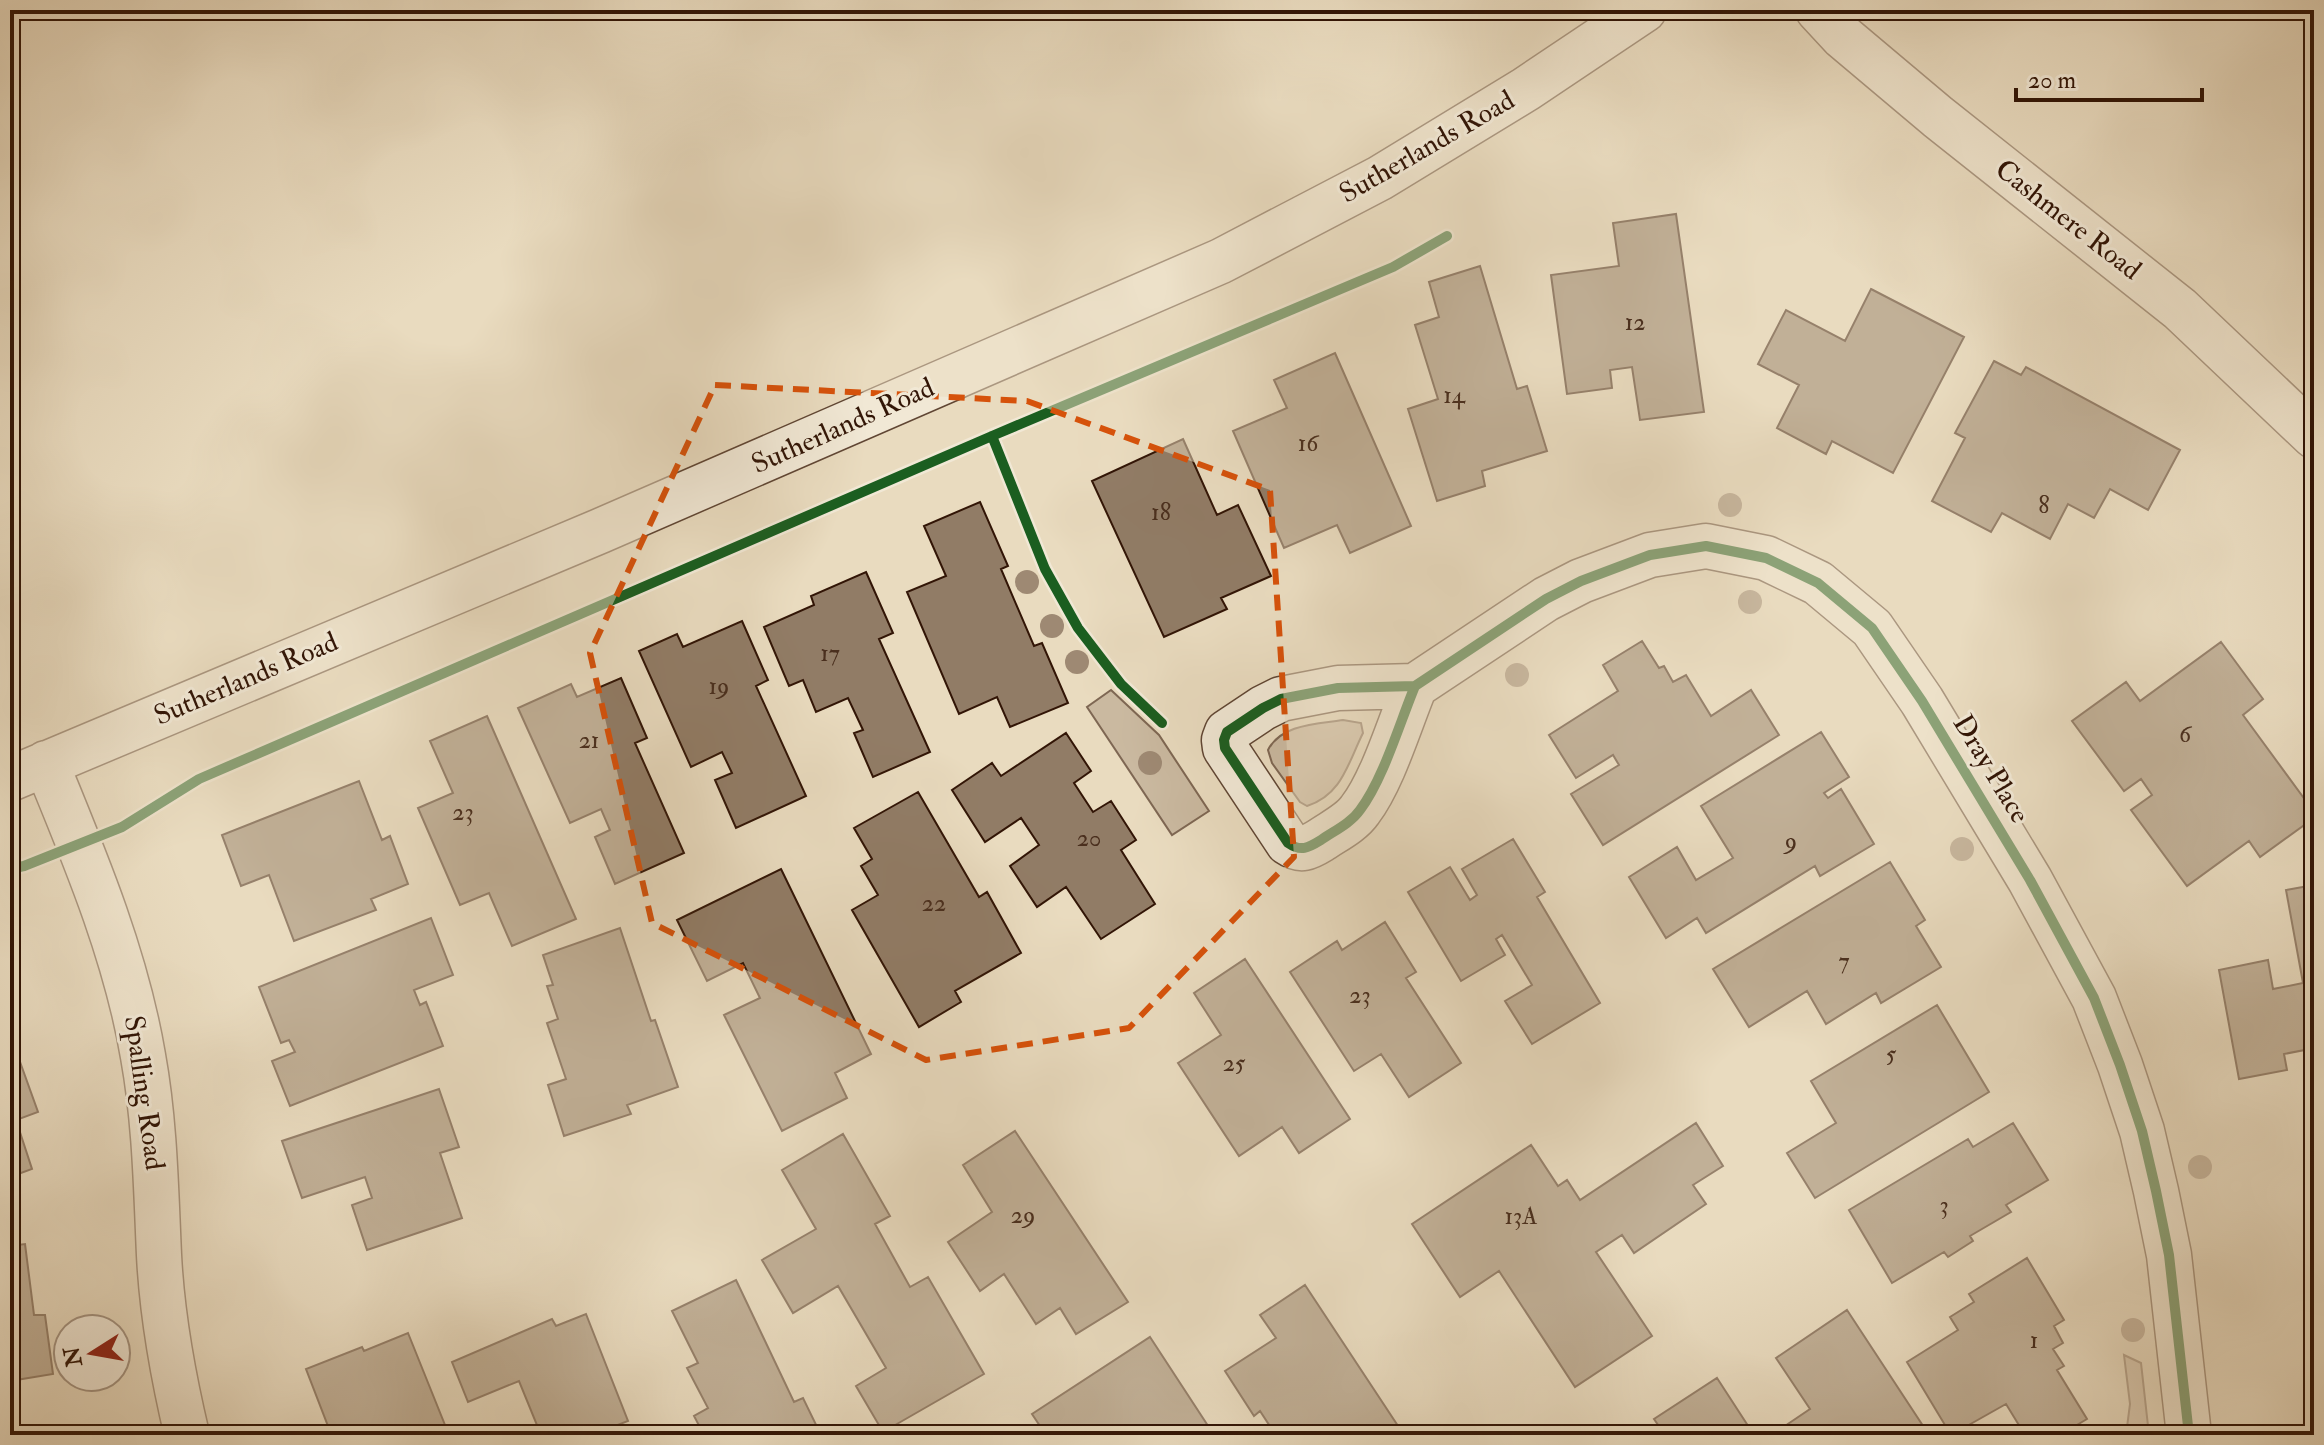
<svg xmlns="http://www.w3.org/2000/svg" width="2324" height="1445" font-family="'IM FELL Double Pica',serif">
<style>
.green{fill:#cab9a0;stroke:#7e6753;stroke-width:2}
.building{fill:#917c66;stroke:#321506;stroke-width:2}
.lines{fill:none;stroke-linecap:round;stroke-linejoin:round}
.minor-casing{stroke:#604634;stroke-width:47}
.tertiary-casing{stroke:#604634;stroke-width:47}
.minor{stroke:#f1e8d5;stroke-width:44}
.tertiary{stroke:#f1e8d5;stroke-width:44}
.cycleway-casing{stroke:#f1e8d5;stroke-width:15}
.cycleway{stroke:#1b5e20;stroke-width:10}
.tree{fill:#9e8973}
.marked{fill:none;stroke:#d6520b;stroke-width:6;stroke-dasharray:16 10;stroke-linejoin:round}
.labels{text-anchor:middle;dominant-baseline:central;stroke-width:6;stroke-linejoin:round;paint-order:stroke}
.number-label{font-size:24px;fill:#4a2f1e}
.street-label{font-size:28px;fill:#321506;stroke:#f1e8d5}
</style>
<rect width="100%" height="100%" fill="#e9dbbf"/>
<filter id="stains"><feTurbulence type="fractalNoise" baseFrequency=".0025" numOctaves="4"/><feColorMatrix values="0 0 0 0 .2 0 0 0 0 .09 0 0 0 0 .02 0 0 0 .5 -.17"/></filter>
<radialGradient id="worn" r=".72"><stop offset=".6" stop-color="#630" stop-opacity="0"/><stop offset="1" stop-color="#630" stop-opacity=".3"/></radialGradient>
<path class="green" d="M1111 690 1159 735 1209 811 1172 835 1087 707Z
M1343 720 1361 723 1363 733C1348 763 1342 795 1307 806L1300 802 1272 763 1268 750C1281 724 1317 724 1343 720Z
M2124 1355 2141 1363 2149 1435H2126L2130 1404Z"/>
<path class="building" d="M1676 214 1704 412 1640 420 1632 367 1610 370 1612 388 1567 394 1551 275 1619 266 1613 223Z
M1480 266 1517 389 1527 386 1547 451 1482 471 1485 486 1437 501 1408 409 1438 399 1415 325 1439 317 1429 282Z
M1871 289 1964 337 1893 473 1832 441 1826 454 1777 428 1799 385 1758 364 1786 310 1845 341Z
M1335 353 1411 526 1350 553 1337 525 1284 548 1233 431 1287 408 1274 380Z
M1994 361 2021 375 2026 367 2180 450 2148 510 2110 489 2094 518 2068 504 2050 539 2002 513 1991 532 1932 501 1965 438 1955 433Z
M1183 439 1217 515 1238 505 1271 576 1221 598 1227 609 1164 637 1092 481Z
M980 502 1008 566 1001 569 1034 646 1042 643 1068 703 1010 727 997 697 959 714 907 592 946 576 924 526Z
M866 572 893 633 879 639 930 752 873 777 854 733 863 730 848 698 816 712 803 680 789 686 764 627 814 605 811 596Z
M742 621 768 680 756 686 806 796 736 828 715 780 732 773 722 752 691 767 639 651 677 634 683 647Z
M1642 641 1659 668 1664 666 1673 682 1686 675 1711 716 1751 690 1779 735 1603 845 1571 794 1619 765 1613 755 1576 778 1549 735 1618 691 1603 665Z
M2221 642 2263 699 2243 715 2314 812V818L2260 857 2249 841 2187 886 2131 810 2152 795 2141 779 2124 791 2072 721 2126 682 2140 701Z
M621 678 647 738 635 743 684 853 615 884 595 837 610 830 601 809 570 823 518 708 571 684 577 697Z
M487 716 576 919 512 946 489 893 460 905 418 808 453 793 430 741Z
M1821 732 1849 777 1824 793 1828 798 1841 789 1874 844 1820 876 1815 866 1706 933 1697 918 1666 938 1629 877 1677 847 1696 880 1733 858 1701 806Z
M1066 733 1091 771 1074 783 1093 812 1111 801 1136 840 1121 850 1155 904 1101 939 1066 887 1037 907 1010 866 1039 845 1021 818 985 842 952 790 992 763 1001 776Z
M359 781 382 840 390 836 408 884 371 899 376 910 294 941 269 875 241 886 222 835Z
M918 792 979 897 987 892 1021 953 955 991 961 1002 919 1027 852 910 878 895 861 866 872 859 854 828Z
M1513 839 1545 892 1537 897 1600 1003 1532 1044 1505 1001 1532 985 1502 935 1496 939 1505 955 1461 981 1408 892 1450 867 1470 900 1477 895 1462 869Z
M1890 862 1925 920 1916 926 1941 967 1881 1003 1876 993 1826 1024 1807 991 1749 1027 1713 969Z
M781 869 871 1054 835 1073 847 1098 782 1131 724 1015 760 998 743 963 707 981 677 920Z
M2314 885V1070L2310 1049 2284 1054 2287 1070 2239 1079 2219 970 2268 960 2273 989 2303 983 2286 890Z
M431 918 453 975 414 990 420 1005 426 1002 443 1046 290 1106 272 1061 295 1052 289 1040 281 1043 259 987Z
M1385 922 1416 972 1406 978 1461 1063 1409 1097 1381 1054 1354 1071 1290 972 1337 941 1342 950Z
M620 928 651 1021 655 1020 678 1087 627 1105 631 1114 564 1136 548 1085 566 1079 547 1023 558 1019 547 986 553 985 543 955Z
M1245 959 1350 1119 1299 1153 1282 1127 1239 1156 1178 1063 1221 1035 1194 993Z
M1937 1005 1989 1092 1815 1198 1787 1153 1836 1123 1811 1081Z
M10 1034 38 1112 16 1120 32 1169 10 1177Z
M439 1089 459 1147 440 1153 462 1218 367 1250 352 1205 372 1198 365 1177 302 1198 282 1141Z
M1696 1123 1723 1166 1693 1185 1706 1204 1634 1253 1622 1235 1596 1252 1652 1336 1575 1387 1499 1271 1460 1297 1412 1224 1531 1145 1558 1186 1567 1180 1580 1200Z
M2013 1123 2048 1180 2006 1205 2011 1212 1970 1236 1973 1241 1948 1257 1944 1252 1892 1283 1849 1210 1968 1139 1973 1147Z
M1015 1131 1128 1302 1076 1334 1060 1308 1036 1324 1004 1274 980 1291 948 1242 992 1212 963 1165Z
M843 1134 890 1216 875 1224 910 1287 928 1277 984 1374 883 1432 856 1386 886 1368 838 1286 793 1313 762 1260 816 1229 782 1170Z
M25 1244 34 1315H45L53 1374 10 1381V1246Z
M2027 1258 2064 1320 2054 1326 2063 1343 2053 1349 2064 1366 2057 1370 2087 1419 2060 1435H2025L2006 1404 1951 1435 1907 1362 1958 1330 1950 1317 1974 1302 1969 1294Z
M736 1280 794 1402 803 1398 821 1435H704L694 1416 708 1408 687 1368 698 1363 672 1311Z
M1305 1285 1404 1435H1273L1275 1434 1260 1411 1254 1416 1225 1371 1276 1338 1260 1315Z
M1847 1310 1929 1435H1778L1776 1432 1810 1409 1776 1358Z
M586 1314 628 1421 592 1435H541L519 1381 468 1402 452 1362 552 1319 556 1326Z
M408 1333 449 1435H328L331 1434 306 1369 362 1347 364 1351Z
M1150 1337 1214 1435H1046L1032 1414Z
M1717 1378 1754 1435H1665L1654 1419Z"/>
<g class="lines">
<g class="minor-casing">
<path id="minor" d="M1415 686C1400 722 1383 780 1360 810 1351 823 1334 831 1321 840 1308 848 1301 852 1288 843L1225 748 1224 740 1227 732 1263 708 1281 699 1338 688 1415 686 1546 599 1581 581 1650 555 1706 546 1766 558 1818 583 1872 628 1922 701 2030 880 2094 998 2120 1065 2142 1131 2156 1191 2169 1255 2189 1435
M46 763C85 858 126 955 143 1056 155 1122 156 1189 159 1255 162 1316 173 1376 187 1435
M10 779 600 531 1221 261 1380 178 1526 89 1644 10"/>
</g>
<g class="tertiary-casing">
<path id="tertiary" d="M1818 10 1843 37 1938 117 2180 309 2314 436"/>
</g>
<use href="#minor" class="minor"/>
<use href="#tertiary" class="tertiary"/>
<g class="cycleway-casing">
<path id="cycleway" d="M992 436 1045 569 1078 628 1121 684 1162 723
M1415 686C1400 722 1383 780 1360 810 1351 823 1334 831 1321 840 1308 848 1301 852 1288 843L1225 748 1224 740 1227 732 1263 708 1281 699 1338 688 1415 686 1546 599 1581 581 1650 555 1706 546 1766 558 1818 583 1872 628 1922 701 2030 880 2094 998 2120 1065 2142 1131 2156 1191 2169 1255 2189 1435
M10 869 24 866 122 827 199 779 992 436 1393 267 1447 236"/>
</g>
<use href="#cycleway" class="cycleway"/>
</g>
<g class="tree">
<circle cx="1730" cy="505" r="12"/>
<circle cx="1027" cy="582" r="12"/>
<circle cx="1750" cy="602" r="12"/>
<circle cx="1052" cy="626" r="12"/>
<circle cx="1077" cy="662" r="12"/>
<circle cx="1517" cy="675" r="12"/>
<circle cx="1150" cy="763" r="12"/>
<circle cx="1962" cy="849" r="12"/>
<circle cx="2200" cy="1167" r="12"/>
<circle cx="2133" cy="1330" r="12"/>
</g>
<path d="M0 0H2324V1445H0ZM715 385 1027 401 1270 490 1294 857 1129 1028 926 1060 652 923 590 653Z" fill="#e9dbbf" fill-opacity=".55" fill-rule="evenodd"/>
<path class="marked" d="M715 385 1027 401 1270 490 1294 857 1129 1028 926 1060 652 923 590 653Z"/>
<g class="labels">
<g class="number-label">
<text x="1635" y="322">12</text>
<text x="1454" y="395">14</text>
<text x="1308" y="443">16</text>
<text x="2044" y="505">8</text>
<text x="1161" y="512">18</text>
<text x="830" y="653">17</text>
<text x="719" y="686">19</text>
<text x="2185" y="734">6</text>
<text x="589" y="740">21</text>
<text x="463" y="812">23</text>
<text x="1089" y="838">20</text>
<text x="1791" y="841">9</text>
<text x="934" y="903">22</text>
<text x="1844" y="961">7</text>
<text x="1360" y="995">23</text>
<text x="1891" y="1054">5</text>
<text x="1234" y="1063">25</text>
<text x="1944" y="1205">3</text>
<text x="1023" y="1215">29</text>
<text x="1521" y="1216">13A</text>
<text x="2034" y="1340">1</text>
</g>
<g class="street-label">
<text transform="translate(1427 147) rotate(-30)">Sutherlands Road</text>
<text transform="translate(2068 220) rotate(38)">Cashmere Road</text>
<text transform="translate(843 426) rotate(-24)">Sutherlands Road</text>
<text transform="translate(246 679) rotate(-23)">Sutherlands Road</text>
<text transform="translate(1991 769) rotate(59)">Dray Place</text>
<text transform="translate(144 1093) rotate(82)">Spalling Road</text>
</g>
</g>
<rect width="2324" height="1445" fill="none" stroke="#e9dbbf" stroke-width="40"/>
<rect x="12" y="12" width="2300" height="1421" fill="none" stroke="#321506" stroke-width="4"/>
<rect x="20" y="20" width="2284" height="1405" fill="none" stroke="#321506" stroke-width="2"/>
<g transform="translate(92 1353) rotate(259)"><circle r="38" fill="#f1e8d5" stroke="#a59482" stroke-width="2"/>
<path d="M0-6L14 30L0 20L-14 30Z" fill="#8f2418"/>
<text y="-12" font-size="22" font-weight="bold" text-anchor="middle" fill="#321506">N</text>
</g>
<path d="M2016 88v12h186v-12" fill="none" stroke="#321506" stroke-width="4"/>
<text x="2028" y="88" font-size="24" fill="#321506" stroke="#f1e8d5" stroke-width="6" paint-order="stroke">20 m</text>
<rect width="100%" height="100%" filter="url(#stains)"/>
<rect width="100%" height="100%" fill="url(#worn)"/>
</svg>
